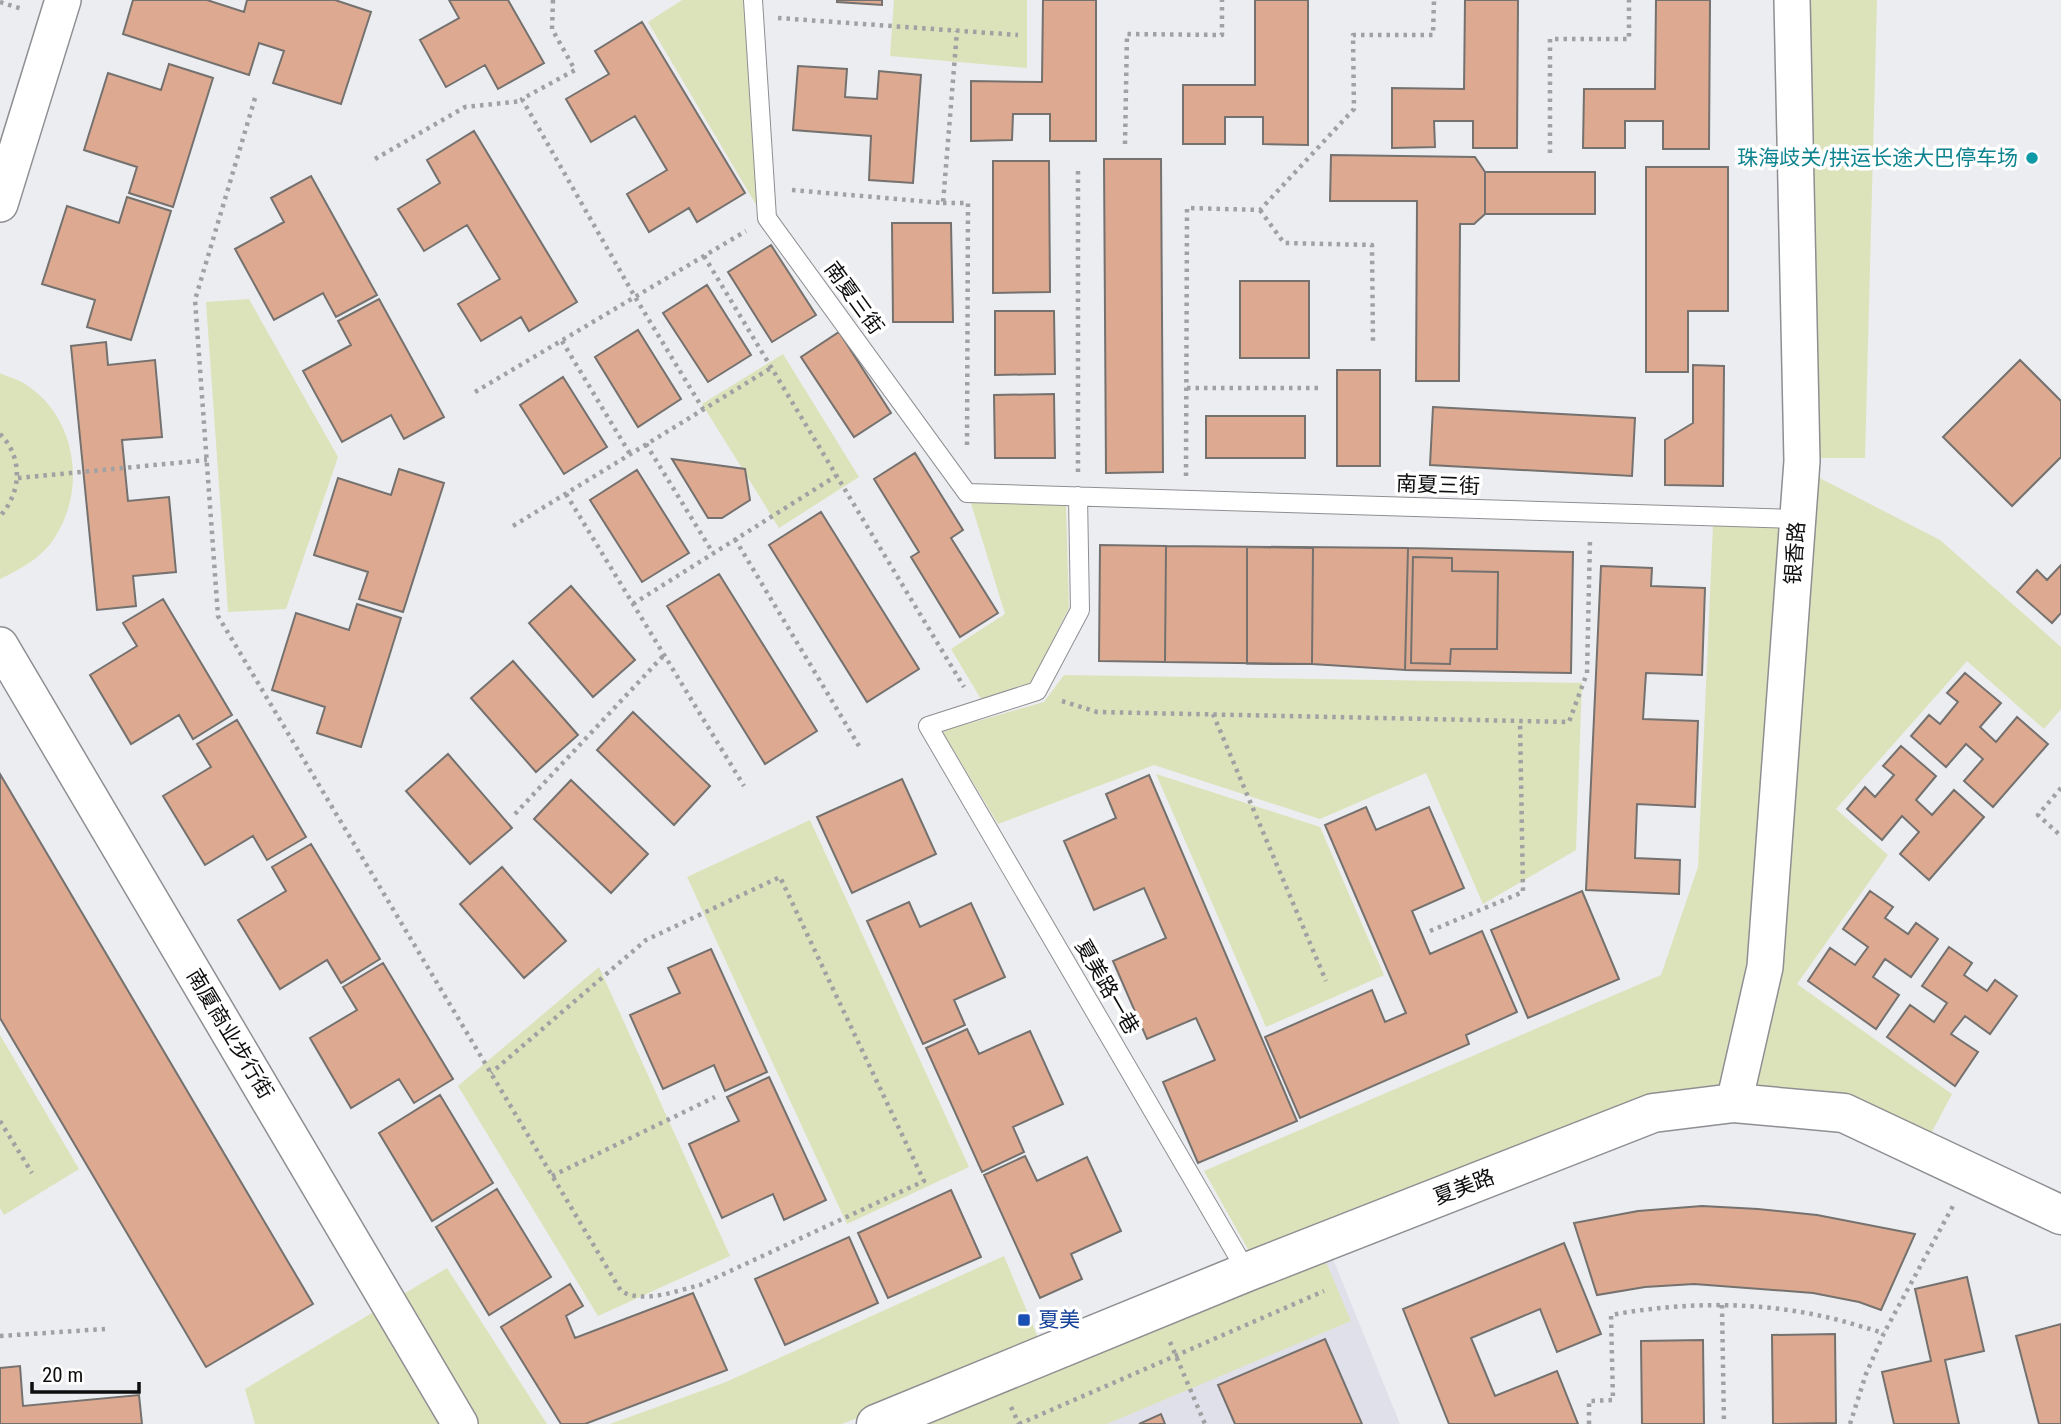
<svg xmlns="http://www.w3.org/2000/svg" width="2061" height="1424" font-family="'Roboto Condensed','Noto Sans SC',sans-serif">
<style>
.built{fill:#e0e0eb}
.green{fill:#dce3ba}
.building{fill:#ddaa91;stroke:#74716f;stroke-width:2}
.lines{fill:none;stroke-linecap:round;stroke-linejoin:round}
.lane-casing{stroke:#8e8f92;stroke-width:20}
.street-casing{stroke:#8e8f92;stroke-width:38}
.secondary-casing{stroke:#8e8f92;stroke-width:41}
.path{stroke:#a0a1a3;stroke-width:4.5;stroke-dasharray:3.5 5;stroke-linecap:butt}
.lane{stroke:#fff;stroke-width:18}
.street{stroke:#fff;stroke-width:35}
.secondary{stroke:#fff;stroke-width:38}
.culture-dot{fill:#0f9aa8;stroke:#fff;stroke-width:2.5}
.transit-dot{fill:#1a4fb4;stroke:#fff;stroke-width:2.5}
.labels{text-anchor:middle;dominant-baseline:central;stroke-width:7;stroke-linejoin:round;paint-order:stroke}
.culture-label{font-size:21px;fill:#0d838f;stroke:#fff;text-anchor:end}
.street-label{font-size:21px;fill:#0d0d0e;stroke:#fff}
.transit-label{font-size:21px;fill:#164399;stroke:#fff;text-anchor:start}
</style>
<rect width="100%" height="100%" fill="#ecedf0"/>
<path class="built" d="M1327 1244 1400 1424H879Z"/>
<path class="green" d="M682 0H747L761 213 648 22Z
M894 0H1027V68L890 56Z
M1801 0H1877L1865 458H1808Z
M249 299 338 457 286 609 228 612 206 302Z
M783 354 859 477 779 528 702 404Z
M0 373C8 377 18 379 25 384 76 416 87 488 55 537 43 557 21 569 0 579Z
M1810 473 1940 540 2061 647V709L2044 729 1967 661 1836 809 1888 855 1797 984 1952 1094 1926 1143 1745 1095Z
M970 500 1066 506 1069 608 1032 682 981 699 951 649 1005 614Z
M1713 526 1788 527 1758 959 1726 1096 1255 1262 1204 1171 1661 975 1698 867Z
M1064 675 1582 683 1576 850 1483 904 1426 773 1320 819 1154 765 998 824 942 731 1044 702Z
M1156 774 1320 827 1384 975 1266 1027Z
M810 820 969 1167 847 1224 687 877Z
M599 967 730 1256 598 1316 458 1086Z
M0 1035 79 1169 4 1215 0 1208Z
M1321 1250 1351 1321 1107 1424H910Z
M1004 1256 1041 1345 842 1424H610L726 1382Z
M447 1268 547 1424H255L245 1389Z"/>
<path class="building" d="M133 0H207L244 12 247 0H335L371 12 341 104 273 83 284 51 259 43 249 75 123 34Z
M449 0H508L544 63 498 89 485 65 446 87 420 40 459 18Z
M837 0H882V5L837 2Z
M1043 0H1096V141H1050V114H1013L1012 140 971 141V81L1042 82Z
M1255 0H1308V145L1263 144V117H1225V144H1183V85H1255Z
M1465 0H1518L1517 148H1473V121H1434L1435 147 1392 148V88L1464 89Z
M1656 0H1710L1709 149H1663V121H1625V148H1583L1584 89H1655Z
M642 22 745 193 697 222 689 208 649 232 627 194 667 170 635 116 591 142 566 99 609 74 595 51Z
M169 64 213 78 173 207 129 193 137 167 84 150 108 73 161 90Z
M798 66 847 69 845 97 877 99 879 71 921 75 913 183 869 180 871 136 793 130Z
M474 131 577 302 529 331 521 317 481 341 458 304 500 279 467 225 424 251 398 209 440 183 427 160Z
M1331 155 1475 157 1485 172V214L1474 224H1460L1459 381H1416L1417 201H1330Z
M1104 159H1161L1163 472 1106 473Z
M993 161H1049L1050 292 993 293Z
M1646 167H1728V311H1688V372H1646Z
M1485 172H1595V214H1485Z
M311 176 377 295 336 317 323 293 274 320 235 249 284 222 271 198Z
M127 197 171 211 131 340 87 327 95 300 42 284 67 206 119 223Z
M892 223H951L953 322H893Z
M771 245 816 315 772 342 728 272Z
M1240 281H1309V358H1240Z
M707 285 751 355 708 382 663 313Z
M379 299 444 417 404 439 391 415 342 442 303 371 351 345 338 321Z
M995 311H1054L1055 374 995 375Z
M638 330 681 399 638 427 595 357Z
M839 332 891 413 854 437 801 357Z
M106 342 108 365 155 360 162 437 122 440 128 501 169 497 176 572 133 576 136 606 97 610 71 346Z
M2020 360 2061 401V457L2012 506 1943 437Z
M1693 365 1724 366 1723 486 1665 485V440L1693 423Z
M1337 370H1380V466H1337Z
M563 377 607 447 564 474 520 405Z
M1054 394 1055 458H995L994 395Z
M1433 407 1635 418 1632 476 1430 465Z
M1206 416H1305V458H1206Z
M915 453 963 530 951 538 998 613 960 637 911 557 919 552 874 479Z
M672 459 745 469 750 500 722 518H708Z
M399 469 444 483 403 612 359 599 368 572 314 555 338 478 391 495Z
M637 470 689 553 642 582 590 500Z
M821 512 919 669 867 702 769 545Z
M1100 545 1166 546 1165 662 1099 661Z
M1166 546 1408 548 1405 670 1312 664 1165 662Z
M1247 547 1313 548 1312 664H1247Z
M1408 548 1573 552 1571 673 1405 670Z
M1413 557 1452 558V571L1498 572 1497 649H1451L1450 664 1411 663Z
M2061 565V613L2052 623 2017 592 2037 570 2047 580Z
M1601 566 1652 568 1651 586 1705 588 1702 675 1646 673 1643 719 1698 721 1695 807 1637 804 1635 858 1680 860 1679 894 1586 890Z
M719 574 817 731 765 764 667 606Z
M571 586 635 660 593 697 529 623Z
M163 599 232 715 193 739 179 715 131 744 90 675 137 646 123 623Z
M357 604 401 618 361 747 317 733 325 707 272 690 296 613 349 630Z
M513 661 578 735 536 772 471 698Z
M1965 673 2001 703 1980 727 1996 742 2017 717 2048 744 1993 807 1964 781 1983 759 1966 744 1946 767 1911 736 1929 715 1940 724 1958 702 1947 693Z
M633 712 710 786 674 825 597 750Z
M237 720 306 837 267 860 253 836 205 865 163 796 211 767 197 744Z
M1901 746 1936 776 1916 800 1932 815 1954 790 1984 817 1929 880 1900 854 1919 832 1902 816 1882 840 1847 809 1865 787 1875 797 1894 775 1883 766Z
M448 754 512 828 470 864 406 791Z
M0 774 313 1304 206 1367 0 1018Z
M1149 775 1297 1121 1198 1163 1163 1082 1215 1060 1196 1018 1147 1039 1113 961 1166 938 1144 888 1094 910 1064 841 1116 818 1106 794Z
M902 779 936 854 852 893 817 817Z
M571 780 648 854 611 893 534 819Z
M1366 807 1376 830 1429 807 1464 888 1412 911 1430 954 1482 931 1517 1012 1466 1035 1469 1044 1300 1118 1265 1037 1372 990 1385 1022 1406 1013 1325 825Z
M311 844 380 959 341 983 327 960 280 989 238 920 286 891 272 867Z
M502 867 566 941 524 978 460 904Z
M1582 891 1619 979 1528 1018 1491 930Z
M1870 891 1893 907 1885 918 1908 934 1916 923 1938 939 1911 977 1885 959 1873 977 1899 995 1876 1029 1808 981 1830 948 1855 965 1868 947 1843 929Z
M909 902 920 927 971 903 1005 977 954 1000 965 1025 923 1044 867 921Z
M1949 947 1972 963 1964 975 1987 991 1995 980 2017 996 1990 1034 1965 1016 1951 1034 1978 1052 1955 1086 1887 1037 1910 1005 1934 1022 1947 1003 1922 986Z
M711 949 767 1072 725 1091 714 1065 663 1089 630 1015 680 993 668 968Z
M383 963 453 1079 414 1103 399 1079 351 1108 310 1038 357 1010 343 987Z
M967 1029 979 1054 1030 1031 1063 1104 1013 1127 1024 1152 982 1172 926 1048Z
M769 1077 826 1200 784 1220 773 1194 722 1218 689 1144 739 1121 727 1097Z
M440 1095 493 1183 432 1221 379 1133Z
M1025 1156 1037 1181 1087 1157 1121 1231 1071 1254 1082 1279 1040 1298 984 1175Z
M497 1189 551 1277 489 1315 436 1227Z
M951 1190 981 1257 888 1298 858 1233Z
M1702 1206 1758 1209 1817 1215 1915 1234 1881 1310 1859 1302 1813 1293 1694 1284 1645 1287 1597 1295 1574 1223 1638 1211Z
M849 1237 878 1303 785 1345 755 1279Z
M1564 1243 1601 1334 1557 1352 1540 1309 1471 1338 1495 1396 1557 1371 1578 1424H1449L1403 1309Z
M1967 1277 1984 1351 1945 1360 1959 1424H1894L1882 1372 1931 1361 1915 1289Z
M570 1284 583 1306 566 1316 575 1338 693 1293 727 1370 585 1424H561L501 1327Z
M2061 1324V1424H2039L2016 1336Z
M1835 1334 1836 1423 1773 1424 1772 1335Z
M1325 1339 1362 1424H1235L1218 1385Z
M1703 1340 1704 1424H1642L1641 1341Z
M20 1366 23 1406 139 1395 142 1424H0V1368Z
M1161 1414 1165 1424H1139Z"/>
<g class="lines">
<g class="lane-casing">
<path id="lane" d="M753 0 767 218 967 493 1797 519
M1078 496 1080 610 1037 691 928 726 1247 1272"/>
</g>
<g class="street-casing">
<path id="street" d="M0 204 63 0
M0 645 460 1424
M1734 1103 1765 967 1802 461 1792 0"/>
</g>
<g class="secondary-casing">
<path id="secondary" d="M876 1424 1247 1272 1653 1113 1734 1103 1844 1113 2061 1215"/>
</g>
<path class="path" d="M553 0 552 29 575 70 522 99 635 297 703 409
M0 2 22 9
M778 18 1018 35
M255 98 195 300 218 616 621 1291C643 1304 676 1291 700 1285L924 1181 780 877 646 940 491 1073
M1125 144 1127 34 1222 35V0
M1550 153V39H1629V0
M375 159 465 107 523 101
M792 190 943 203 957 31
M943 203H968L967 448
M1260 210 1284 243 1372 245 1373 343
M704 256 964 687
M562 341 630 454
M1187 388H1323
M475 392 746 231
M0 434C23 457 22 492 0 516
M646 444 713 553
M1078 472V168
M1186 476 1187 208 1260 210 1354 109 1353 35H1433L1434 0
M18 478 207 460
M566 494 744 786
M513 526 771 368
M735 539 859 746
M633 604 836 476
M1062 701 1097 712 1569 722 1587 673 1590 539
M1213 714 1326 981
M2061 788 2038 815 2061 836
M515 814 664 655
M1430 931 1523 892 1520 721
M0 1121 32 1173
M552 1176 715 1097
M1722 1305 1724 1424
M0 1336 105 1329
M1170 1342 1205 1424
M1011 1407 1019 1424
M1019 1424 1324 1291
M1589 1424V1401L1613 1400 1611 1315C1682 1302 1756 1301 1826 1317 1845 1321 1865 1328 1884 1333
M1850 1424 1866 1374 1884 1333 1954 1204"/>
<use href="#lane" class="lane"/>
<use href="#street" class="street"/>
<use href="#secondary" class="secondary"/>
</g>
<circle class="culture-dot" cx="2032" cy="158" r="7"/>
<rect class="transit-dot" x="1017" y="1313" width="14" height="14" rx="3.5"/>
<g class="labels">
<g class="culture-label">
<text x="2018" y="158">珠海歧关/拱运长途大巴停车场</text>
</g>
<g class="street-label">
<text transform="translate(854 298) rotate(54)">南夏三街</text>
<text transform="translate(1438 485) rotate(2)">南夏三街</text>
<text transform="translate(1795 553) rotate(-86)">银香路</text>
<text transform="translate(1107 987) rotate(60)">夏美路一巷</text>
<text transform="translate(230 1034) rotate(59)">南厦商业步行街</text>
<text transform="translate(1464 1187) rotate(-21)">夏美路</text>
</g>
<g class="transit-label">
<text x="1038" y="1320">夏美</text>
</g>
</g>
<path d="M32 1382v10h107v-10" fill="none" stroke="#0d0d0e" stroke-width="3.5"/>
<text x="42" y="1382" font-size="21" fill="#0d0d0e" stroke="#ffffff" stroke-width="5" paint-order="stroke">20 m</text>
</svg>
